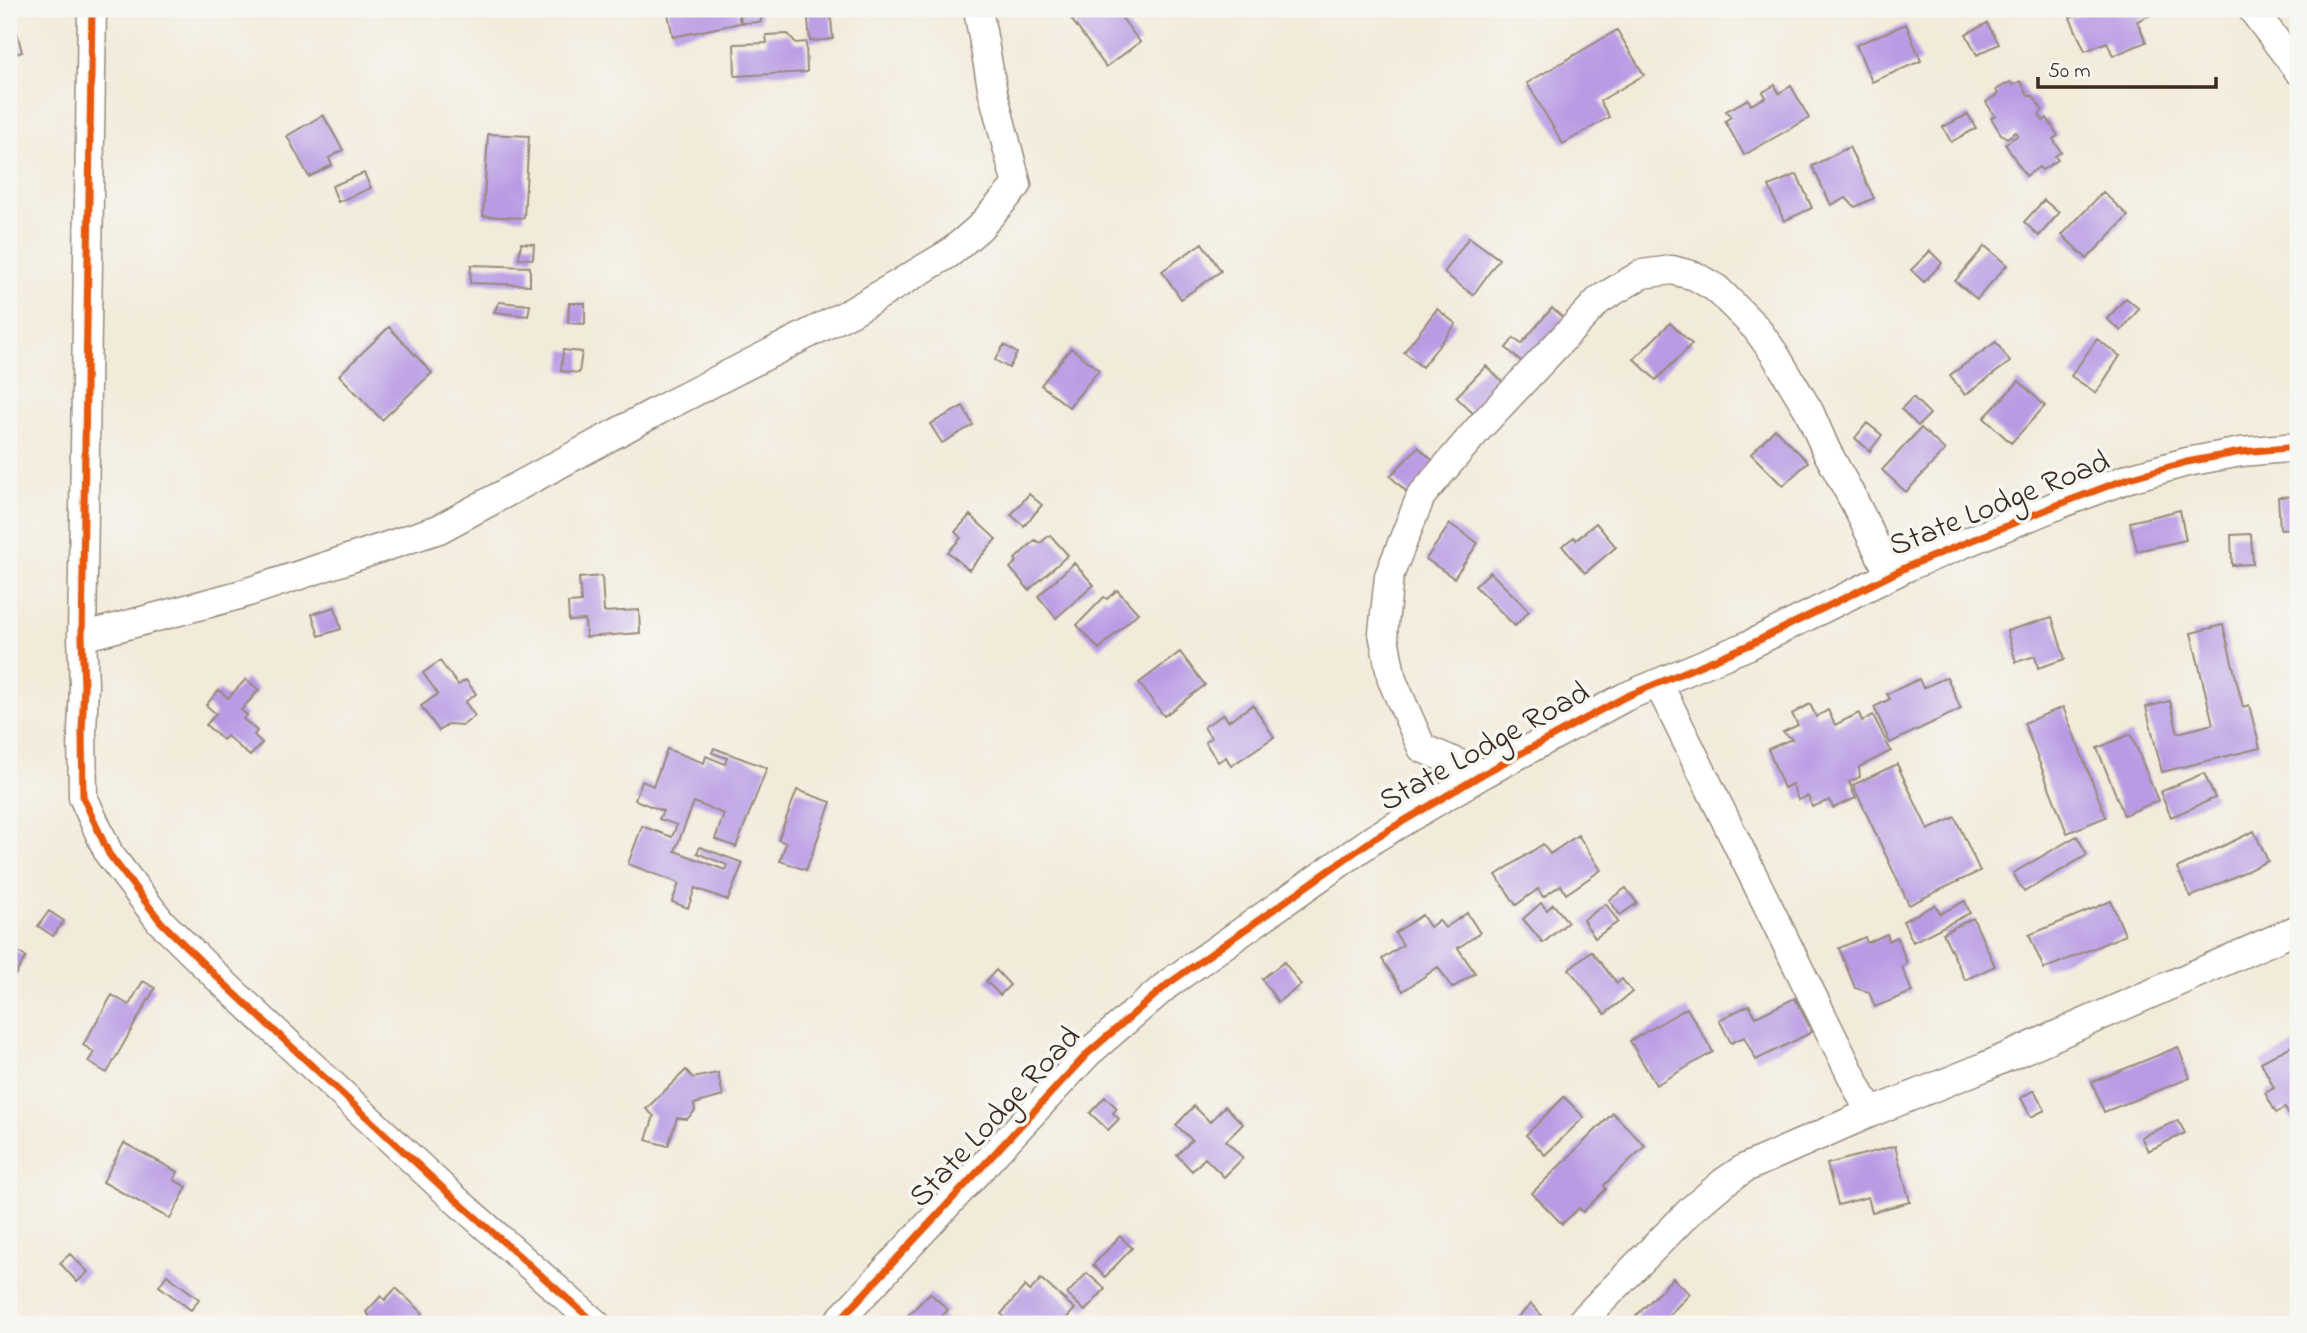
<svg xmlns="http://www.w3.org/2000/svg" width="2307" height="1333" font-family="'Indie Flower',sans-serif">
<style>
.building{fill:#b99be4}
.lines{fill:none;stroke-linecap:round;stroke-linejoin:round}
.minor-casing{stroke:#978a7c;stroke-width:31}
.minor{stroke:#fff;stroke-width:28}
.cycleway-casing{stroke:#f6f6f2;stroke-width:11}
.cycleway{stroke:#e8590c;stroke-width:7}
.labels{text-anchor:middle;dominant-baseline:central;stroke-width:7;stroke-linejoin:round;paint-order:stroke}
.street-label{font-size:32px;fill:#3b2a1e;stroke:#f6f6f2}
</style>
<rect width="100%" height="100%" fill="#f6f6f2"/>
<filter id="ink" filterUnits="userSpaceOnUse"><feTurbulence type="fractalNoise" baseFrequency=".0143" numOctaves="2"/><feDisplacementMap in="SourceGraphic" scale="14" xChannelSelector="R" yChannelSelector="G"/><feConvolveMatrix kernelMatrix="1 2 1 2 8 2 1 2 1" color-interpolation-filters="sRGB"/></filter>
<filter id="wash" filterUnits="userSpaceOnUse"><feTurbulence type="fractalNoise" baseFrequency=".00686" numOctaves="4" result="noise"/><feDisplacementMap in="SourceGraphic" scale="28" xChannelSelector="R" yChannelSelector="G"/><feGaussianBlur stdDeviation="1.57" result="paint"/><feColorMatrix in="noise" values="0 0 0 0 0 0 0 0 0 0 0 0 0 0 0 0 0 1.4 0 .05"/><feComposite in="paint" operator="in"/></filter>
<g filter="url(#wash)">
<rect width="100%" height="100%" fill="#f3ebda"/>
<g id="blocks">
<path class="building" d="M667 9H737L740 23 673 37Z
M740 9H761V22L741 23Z
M807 9H830L833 39 810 41Z
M1064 9H1115L1140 42 1106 67Z
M2080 9H2164L2137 21 2146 42 2113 56 2107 42 2085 51 2070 18 2082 13Z
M1987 23 1999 44 1977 55 1966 34Z
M1906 24 1921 61 1872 82 1856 45Z
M1617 30 1644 75 1600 101 1609 117 1563 144 1527 83Z
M17 32 22 52 9 56V34Z
M788 34 796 43 806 42 807 72 735 76 734 44 767 43 766 35Z
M2020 81 2029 96H2033L2043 111 2039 114 2043 121 2047 118 2058 136 2053 139 2061 152 2055 156 2058 160 2042 170 2039 167 2026 176 2005 144 2018 135 2016 132 2007 138 2001 134 1991 118 1995 116 1986 102 1998 94 1996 90 2010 82 2013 85Z
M1775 85 1779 93 1791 86 1809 118 1744 155 1725 121 1731 117 1726 111 1748 99 1751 105 1766 97 1763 92Z
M1968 114 1976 128 1951 142 1943 127Z
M323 115 343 150 329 158 332 165 309 177 287 136Z
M488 134 529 136 524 218 483 216Z
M1849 147 1874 198 1855 207 1846 198 1831 205 1812 166Z
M364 173 371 188 338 202 332 186Z
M1797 174 1812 208 1784 221 1769 186Z
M2103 192 2128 216 2087 259 2062 235Z
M2044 200 2059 213 2039 236 2024 222Z
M1469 237 1499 259 1473 295 1444 273Z
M521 243 534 244 533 259 519 258Z
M1202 243 1221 271 1181 299 1162 271Z
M1985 246 2007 265 1977 299 1955 281Z
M1930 251 1942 263 1924 282 1911 270Z
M471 265 530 267V285L470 283Z
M2126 298 2139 309 2121 331 2107 319Z
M499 302 530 305 528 316 494 312Z
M569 303H585V324L568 323Z
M1552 308 1570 324 1530 369 1506 348 1514 338 1521 344Z
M1437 309 1456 324 1422 367 1404 352Z
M1670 323 1692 344 1656 380 1634 359Z
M389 327 432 373 382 420 339 375Z
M2097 339 2120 356 2096 393 2071 376Z
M1996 342 2010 362 1965 395 1950 375Z
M1004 345 1017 353 1009 368 995 360Z
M1071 348 1099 370 1069 407 1041 385Z
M563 350 582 352 579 373 561 371Z
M1486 366 1511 390 1481 421 1456 397Z
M2019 381 2045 406 2011 443 1984 418Z
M1913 397 1930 414 1918 426 1901 409Z
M963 406 973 425 942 443 930 424Z
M1867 423 1882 435 1870 451 1855 438Z
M1921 428 1945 450 1906 492 1882 470Z
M1775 429 1808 462 1783 486 1751 454Z
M1418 447 1442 469 1414 499 1390 476Z
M1029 494 1042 505 1024 526 1011 515Z
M2298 496V528L2280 529 2278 497Z
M2180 510 2186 540 2137 551 2130 522Z
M970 515 996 539 969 570 948 552 961 538 955 532Z
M1596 523 1616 547 1585 573 1562 546 1574 537 1576 540Z
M1450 524 1478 543 1454 578 1426 559Z
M2251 534 2253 564 2232 565 2231 535Z
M1050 535 1068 555 1029 590 1010 568 1017 561 1015 559 1035 540 1040 543Z
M1074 563 1094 585 1056 618 1038 596Z
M1490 572 1529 611 1515 626 1475 586Z
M602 576 604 612 639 610 640 633 586 637 585 620 569 621 568 603 581 602 579 578Z
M1117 590 1138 613 1099 649 1077 625 1104 597 1107 599Z
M335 607 341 629 319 636 312 614Z
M2052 617 2065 659 2038 668 2035 656 2016 662 2007 631Z
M2223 625 2243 707 2249 705 2260 748 2162 772 2146 707 2170 701 2178 733 2213 724 2191 633Z
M1180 652 1205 685 1164 716 1139 683Z
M440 661 458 685 466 680 476 694 465 702 475 716 463 725 448 724 439 731 421 706 438 694 423 673Z
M1947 677 1961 709 1890 743 1874 707 1890 699 1887 694 1919 679 1923 688Z
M246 679 259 690 241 710 247 715 243 719 257 731 254 735 262 743 250 756 227 736 223 740 206 725 216 714 206 705 219 690 228 698Z
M1810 704 1816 717 1828 710 1835 725 1859 713 1862 721 1873 715 1891 751 1859 767 1860 777 1849 782 1856 798 1833 808 1830 800 1812 807 1808 796 1798 800 1792 784 1784 788 1768 749 1792 739 1783 732 1798 725 1792 714Z
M1253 705 1274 737 1231 766 1226 757 1218 762 1205 742 1211 738 1204 727 1224 714 1228 721Z
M2063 707 2106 817 2067 833 2024 723Z
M2131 734 2158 801 2124 815 2097 748Z
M714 748 767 768 736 847 715 839 724 814 694 802 675 851 725 870 727 865 697 853 700 847 743 863 728 900 695 888 688 908 672 902 679 883 628 864 642 826 672 837 677 825 659 819 663 811 635 800 642 781 653 786 667 749 704 763 706 756 725 764 727 758 712 753Z
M1897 764 1928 830 1955 817 1980 871 1909 905 1853 785Z
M2204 773 2215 798 2171 817 2160 792Z
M797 790 831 802 806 870 780 861 786 843 778 840Z
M2254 831 2268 861 2191 897 2177 868Z
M1578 835 1601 870 1566 894 1561 885 1543 897 1538 889 1516 905 1496 875 1543 844 1550 854Z
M2077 836 2087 855 2024 892 2013 873Z
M1626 888 1637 903 1620 915 1609 900Z
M1965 901 1970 913 1913 942 1903 921 1935 905 1940 914Z
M2111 901 2125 935 2044 969 2029 935Z
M1541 903 1547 910 1553 904 1568 922 1543 943 1523 919Z
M1606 904 1618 922 1595 938 1583 920Z
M49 911 64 921 53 936 38 926Z
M1467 913 1480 933 1458 948 1475 973 1452 988 1438 967 1403 991 1382 959 1403 945 1395 933 1422 915 1430 927 1439 920 1445 928Z
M1973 918 1995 966 1965 980 1943 933Z
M1887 934 1889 941 1897 937 1907 963 1902 967 1912 992 1875 1007 1869 992 1855 988 1839 948 1865 937 1867 943Z
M10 947 26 957 9 985V949Z
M1591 951 1617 983 1622 979 1632 992 1605 1014 1569 969Z
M1284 962 1301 985 1278 1002 1262 979Z
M996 970 1010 985 1000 995 986 981Z
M143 981 155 988 107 1073 88 1062 94 1052 83 1045 112 995 129 1005Z
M1795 998 1812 1032 1756 1060 1744 1037 1731 1043 1719 1020 1749 1005 1756 1017Z
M1687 1008 1713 1052 1656 1085 1630 1041Z
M2297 1043 2298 1046V1120L2293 1123 2285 1108 2276 1113 2265 1093 2274 1088 2261 1062Z
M2178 1047 2190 1078 2104 1112 2092 1082Z
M686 1070 693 1078 718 1073 723 1096 694 1104 695 1111 687 1119 677 1118 668 1146 646 1140 654 1116 646 1109Z
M2034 1090 2045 1110 2031 1117 2021 1098Z
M1105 1097 1117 1108 1113 1113 1119 1119 1108 1130 1090 1113Z
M1564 1097 1584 1117 1545 1155 1526 1135Z
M1194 1106 1210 1122 1225 1106 1243 1124 1226 1141 1243 1158 1224 1177 1205 1158 1192 1171 1177 1155 1192 1140 1176 1125Z
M1613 1113 1645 1146 1604 1185 1606 1189 1583 1212 1579 1208 1562 1224 1532 1193Z
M2178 1120 2185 1133 2148 1151 2141 1137Z
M124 1143 178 1172 174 1180 187 1187 170 1219 103 1182Z
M1895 1146 1910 1202 1872 1212 1868 1197 1838 1205 1827 1164Z
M1120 1236 1132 1248 1105 1277 1093 1265Z
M70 1254 88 1272 77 1282 60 1263Z
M1087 1273 1105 1289 1085 1311 1067 1294Z
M167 1275 199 1299 191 1310 159 1286Z
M1673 1278 1690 1294 1660 1324H1645L1636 1316Z
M1041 1279 1075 1309 1061 1324H1002L1007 1319 1001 1314 1025 1286 1030 1291Z
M396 1288 423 1313 413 1324H363L370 1316 366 1312 381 1296 385 1300Z
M930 1293 948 1310 942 1316 950 1324H900Z
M1531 1304 1546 1320 1542 1324H1511Z"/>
</g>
</g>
<g filter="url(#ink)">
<use href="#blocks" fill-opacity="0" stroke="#978a7c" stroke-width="2"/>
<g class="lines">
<g class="minor-casing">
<path id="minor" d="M92 9 82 637 84 685 82 732 83 797 109 854 161 922 217 977 446 1191 596 1324
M2252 9 2298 70
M82 637 239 595 439 529 659 410 853 311 950 253 979 228 1017 185 993 93 978 9
M1658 683 1870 1113
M1483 774 1422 748 1392 680 1383 633 1389 576 1421 496 1479 428 1599 300 1642 274 1672 270 1695 276 1717 289 1756 328 1774 353 1809 411 1826 450 1854 501 1890 575
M836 1324 1088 1053 1168 984 1375 838 1483 774 1625 697 1749 645 1909 566 2060 504 2129 478 2187 462 2241 452 2298 447
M1579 1324 1691 1210 1724 1182 1745 1168 1870 1113 1984 1067 2298 929"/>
</g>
<use href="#minor" class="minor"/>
<g class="cycleway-casing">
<path id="cycleway" d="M92 9 82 637 84 685 82 732 83 797 109 854 161 922 217 977 446 1191 596 1324
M836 1324 1088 1053 1168 984 1375 838 1483 774 1625 697 1749 645 1909 566 2060 504 2129 478 2187 462 2241 452 2298 447"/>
</g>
<use href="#cycleway" class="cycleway"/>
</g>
</g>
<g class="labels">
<g class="street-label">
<text transform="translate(2000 505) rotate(-22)">State Lodge Road</text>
<text transform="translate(1485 748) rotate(-29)">State Lodge Road</text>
<text transform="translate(996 1118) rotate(-47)">State Lodge Road</text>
</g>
</g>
<rect width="2307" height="1333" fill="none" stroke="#f6f6f2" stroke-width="35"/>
<path d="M2038 77v10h178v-10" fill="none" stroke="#3b2a1e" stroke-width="3.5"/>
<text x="2048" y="77" font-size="21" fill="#3b2a1e" stroke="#f6f6f2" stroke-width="5" paint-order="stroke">50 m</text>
</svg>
